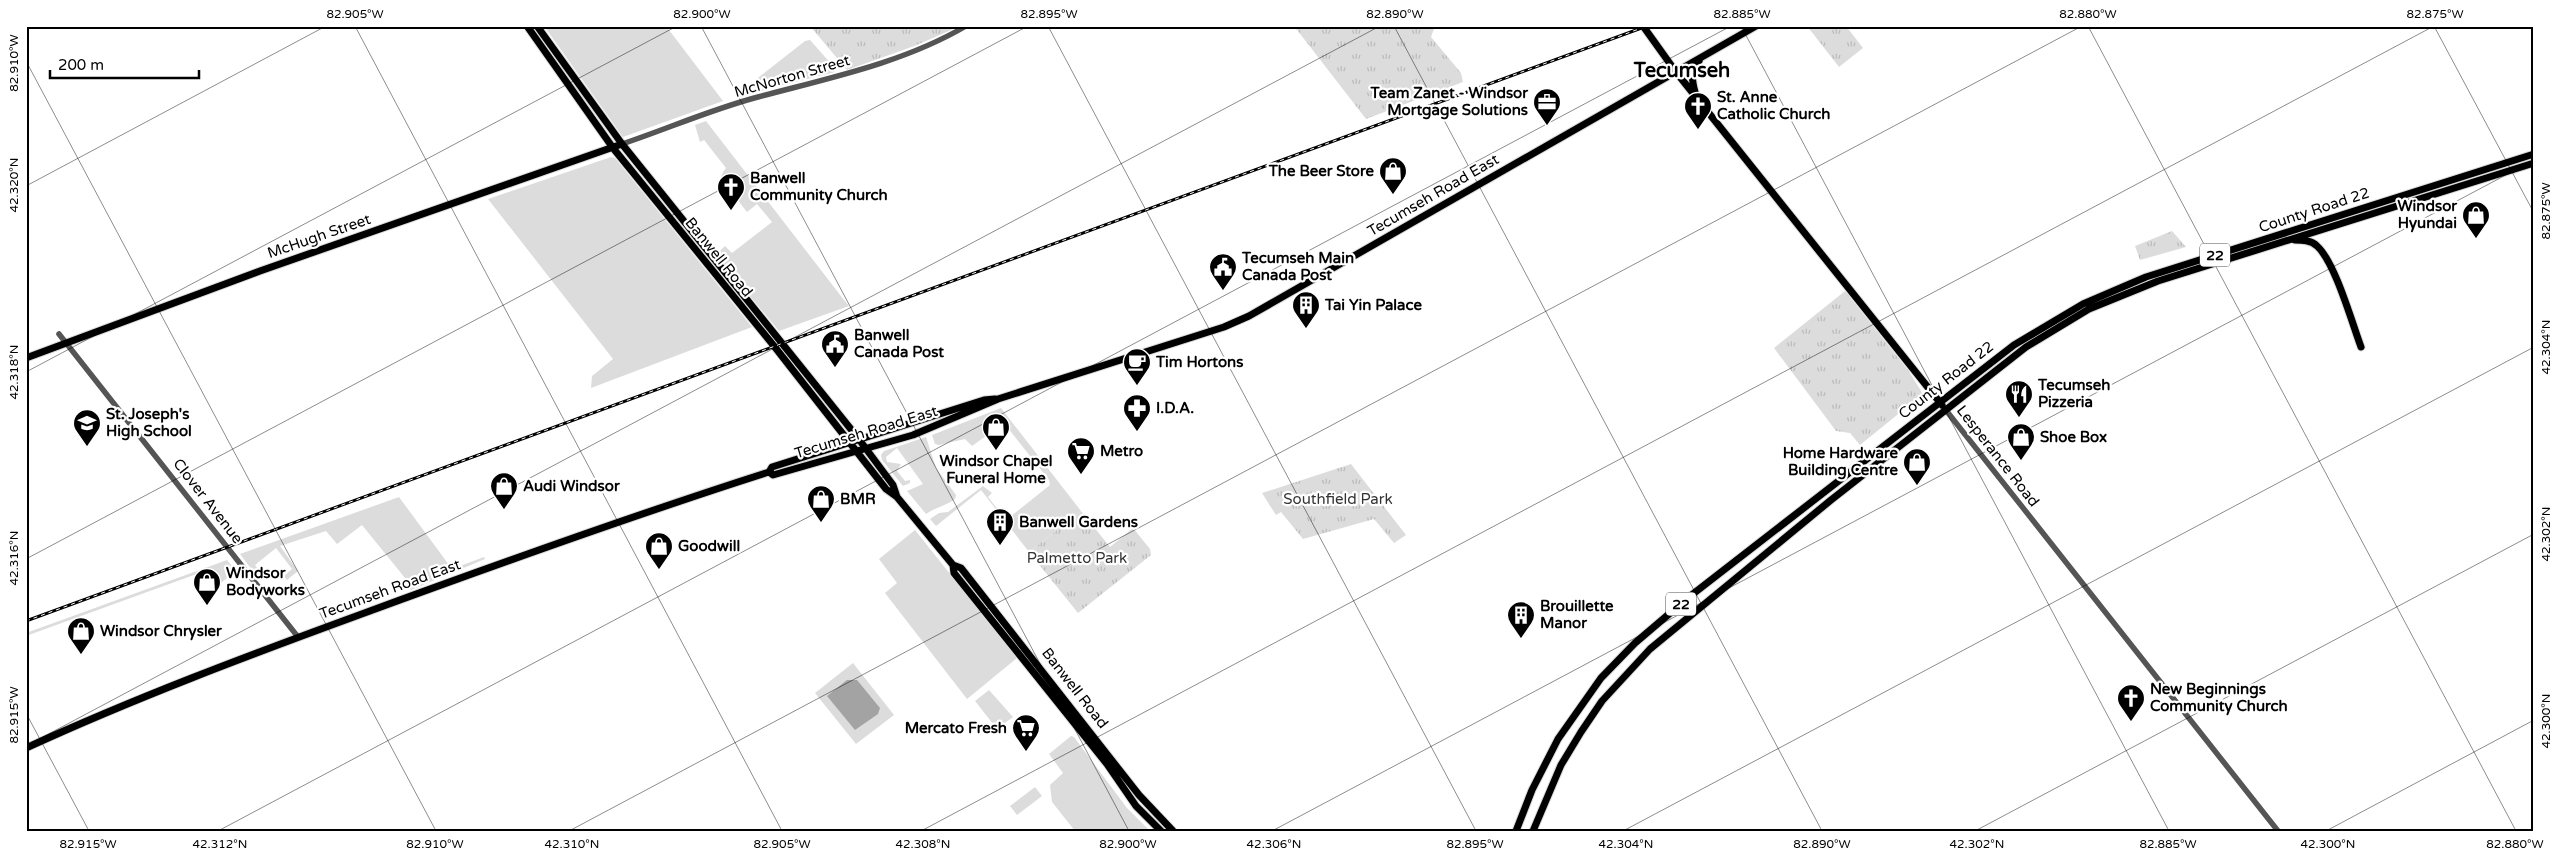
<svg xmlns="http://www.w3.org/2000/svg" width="2560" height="857" font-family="'Varela Round',sans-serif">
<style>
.grass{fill:#dcdcdc}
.park{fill:url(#park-tufts)}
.water{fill:#a3a3a3}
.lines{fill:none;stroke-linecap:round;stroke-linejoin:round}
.major-casing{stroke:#dbdbdb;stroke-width:9}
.minor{stroke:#555;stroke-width:5.5}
.major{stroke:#000;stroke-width:7}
.rail-casing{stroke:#000;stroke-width:3}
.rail{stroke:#fff;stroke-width:1;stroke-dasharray:4;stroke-linecap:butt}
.ticks{fill:none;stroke:#000;stroke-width:1;stroke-opacity:0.45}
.labels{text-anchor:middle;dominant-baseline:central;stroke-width:4.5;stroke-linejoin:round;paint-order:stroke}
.shield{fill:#fff;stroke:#4c4c4c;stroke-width:1}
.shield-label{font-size:14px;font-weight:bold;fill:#000}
.street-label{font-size:15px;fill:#000;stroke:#fff}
.poi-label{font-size:15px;font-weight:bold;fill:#000;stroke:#fff;text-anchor:start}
.park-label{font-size:15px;fill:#333;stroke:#fff}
.district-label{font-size:20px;font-weight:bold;fill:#000;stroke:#fff}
.neatline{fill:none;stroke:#000;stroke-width:2}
.ticks-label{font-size:12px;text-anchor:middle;fill:#000}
</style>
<defs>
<pattern id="park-tufts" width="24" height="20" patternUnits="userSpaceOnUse" patternTransform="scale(1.25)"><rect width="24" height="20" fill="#dcdcdc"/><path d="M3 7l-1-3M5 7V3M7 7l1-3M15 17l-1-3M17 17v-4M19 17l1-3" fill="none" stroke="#bbb"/></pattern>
</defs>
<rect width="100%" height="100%" fill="#fff"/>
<path class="grass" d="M544 26H666L723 101 623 137Z
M810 40 833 66 835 72 760 91 757 81 759 77 805 41Z
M706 121 844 300 849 306 779 331 724 265 717 254 725 246 732 253 772 222 757 204 747 212 725 184 719 182 723 172 726 168 704 140 700 142 695 125Z
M611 157 615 158 752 327 591 388 592 376 613 359 488 199Z
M1001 408 1081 511 1029 552 981 490 936 526 930 519 939 513 948 512 983 486 992 493 988 497 1003 516 1007 514 1010 517 1050 485 1049 480 1004 423 972 446 965 439 939 445 935 444 932 435Z
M926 437 936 468 956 495 955 499C946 506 936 507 926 514L907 491 923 484 897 448 886 457 887 462 901 464 897 471 905 481 910 480V483L903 486 882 460 881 455 884 451Z
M399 497 452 569 484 557 485 559 411 590 402 580 405 578 362 525 337 544 326 531 280 546 298 571 287 580 284 576 292 569 276 548 255 565 264 577 258 578 240 554Z
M915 530 1017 658 967 699 885 593 897 583 879 559Z
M227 560 236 571 217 586 205 571 26 636V633Z
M853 663 894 715 856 744 815 693Z
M989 690 1013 717 997 729 975 701Z
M1071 736 1074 737 1127 808 1150 831H1075L1052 802 1050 785 1063 773 1049 754Z
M1035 787 1042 796 1017 815 1010 806Z"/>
<path class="park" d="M810 26H960L917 45 847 70Z
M1294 26H1435L1431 37 1461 73 1463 82 1366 119Z
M1807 26H1846L1863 48 1839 67Z
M2172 231 2186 247 2140 260 2135 246Z
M1845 291 1908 370 1923 394 1860 445 1850 433 1836 431 1774 348Z
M1351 464 1406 535 1394 543 1374 519 1303 539 1281 512 1276 515 1262 493Z
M1081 511 1110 547 1133 528 1150 549 1151 555 1078 613 1029 552Z"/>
<path class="water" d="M847 680H857L880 708 878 714 855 730 827 696Z"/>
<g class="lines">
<g class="major-casing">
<path id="major" d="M527 26 613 148 774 346 886 489 897 497 953 565 961 568 1139 795 1173 831
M537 26 622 144 858 438 893 485 897 497
M1643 26 1676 72 1942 405
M1695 92C1692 81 1690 70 1699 61
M2295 240C2302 240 2311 240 2317 246 2335 262 2352 323 2361 347
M26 358 260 271 622 144
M769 472 773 475 913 435 998 399 1224 327 1249 316 1756 26
M953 565 954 573 966 588 1107 764 1136 806 1161 831
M26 748C135 698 247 656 359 615 495 565 631 516 769 472L772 467 984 400 995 399
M1516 831 1532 790 1558 739 1601 678 1635 643 1689 597 2014 345 2083 304 2146 277 2534 154
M1533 831 1561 765 1581 732 1602 701 1650 649 1831 500 2026 347 2089 309 2158 281 2534 163"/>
</g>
<path class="minor" d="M622 144C667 129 712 109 758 97 829 78 903 63 966 26
M59 334 298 637
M1945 409 2278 831"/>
<use href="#major" class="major"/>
<g class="rail-casing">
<path id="rail" d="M26 621 1647 26"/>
</g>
<use href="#rail" class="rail"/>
</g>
<path class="ticks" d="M355 26 782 831M701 26 1129 831M1048 26 1476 831M1394 26 1822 831M1741 26 2169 831M2088 26 2516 831M2434 26 2534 213M26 61 436 831M26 186 326 26M26 372 677 26M26 559 1028 26M26 713 89 831M26 746 1380 26M218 831 1731 26M569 831 2082 26M921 831 2434 26M1272 831 2534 160M1623 831 2534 347M1975 831 2534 534M2326 831 2534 720"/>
<defs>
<g id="office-pin" transform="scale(1.4375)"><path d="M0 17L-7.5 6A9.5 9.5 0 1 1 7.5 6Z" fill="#000" stroke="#fff"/><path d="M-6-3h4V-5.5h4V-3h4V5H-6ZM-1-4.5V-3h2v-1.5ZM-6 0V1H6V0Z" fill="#fff"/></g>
<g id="church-pin" transform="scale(1.4375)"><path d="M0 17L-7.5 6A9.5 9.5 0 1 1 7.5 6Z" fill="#000" stroke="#fff"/><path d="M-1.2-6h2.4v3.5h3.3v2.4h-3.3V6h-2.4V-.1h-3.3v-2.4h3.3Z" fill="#fff"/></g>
<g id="shop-pin" transform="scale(1.4375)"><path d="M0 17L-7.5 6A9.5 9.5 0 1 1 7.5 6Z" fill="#000" stroke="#fff"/><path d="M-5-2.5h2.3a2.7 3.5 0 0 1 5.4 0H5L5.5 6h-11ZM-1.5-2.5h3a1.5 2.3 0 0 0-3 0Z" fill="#fff"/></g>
<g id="civic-pin" transform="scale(1.4375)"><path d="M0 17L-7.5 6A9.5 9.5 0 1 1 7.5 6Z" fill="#000" stroke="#fff"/><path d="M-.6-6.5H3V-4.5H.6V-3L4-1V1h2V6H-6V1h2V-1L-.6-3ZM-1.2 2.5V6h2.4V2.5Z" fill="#fff"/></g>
<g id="building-pin" transform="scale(1.4375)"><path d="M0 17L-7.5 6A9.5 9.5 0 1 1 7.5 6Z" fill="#000" stroke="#fff"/><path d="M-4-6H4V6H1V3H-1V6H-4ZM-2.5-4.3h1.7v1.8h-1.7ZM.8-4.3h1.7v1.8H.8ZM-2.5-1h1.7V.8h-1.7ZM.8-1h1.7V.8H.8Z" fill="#fff"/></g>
<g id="cafe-pin" transform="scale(1.4375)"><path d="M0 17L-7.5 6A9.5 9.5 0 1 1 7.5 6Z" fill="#000" stroke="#fff"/><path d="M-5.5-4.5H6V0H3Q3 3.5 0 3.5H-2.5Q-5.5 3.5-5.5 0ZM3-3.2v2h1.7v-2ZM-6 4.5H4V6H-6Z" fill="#fff"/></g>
<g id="restaurant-pin" transform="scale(1.4375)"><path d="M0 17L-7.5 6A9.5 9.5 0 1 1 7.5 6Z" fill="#000" stroke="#fff"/><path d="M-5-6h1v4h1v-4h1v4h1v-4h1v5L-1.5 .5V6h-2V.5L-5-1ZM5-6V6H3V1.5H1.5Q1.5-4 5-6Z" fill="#fff"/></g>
<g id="pharmacy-pin" transform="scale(1.4375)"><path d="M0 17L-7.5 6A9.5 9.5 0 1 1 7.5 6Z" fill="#000" stroke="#fff"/><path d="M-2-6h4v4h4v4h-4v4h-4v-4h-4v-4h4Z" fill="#fff"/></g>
<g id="school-pin" transform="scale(1.4375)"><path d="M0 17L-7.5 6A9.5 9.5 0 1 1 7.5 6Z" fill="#000" stroke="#fff"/><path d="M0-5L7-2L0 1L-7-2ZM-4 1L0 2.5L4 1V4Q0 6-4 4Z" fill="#fff"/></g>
<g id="supermarket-pin" transform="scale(1.4375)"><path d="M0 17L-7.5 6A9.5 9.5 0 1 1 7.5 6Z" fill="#000" stroke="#fff"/><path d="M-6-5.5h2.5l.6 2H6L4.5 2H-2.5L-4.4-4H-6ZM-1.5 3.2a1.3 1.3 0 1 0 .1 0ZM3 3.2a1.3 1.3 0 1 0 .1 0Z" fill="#fff"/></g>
</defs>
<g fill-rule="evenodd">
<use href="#office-pin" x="1547" y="102"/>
<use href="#church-pin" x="1698" y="106"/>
<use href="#shop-pin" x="1393" y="171"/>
<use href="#church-pin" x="731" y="187"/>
<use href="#shop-pin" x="2476" y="215"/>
<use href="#civic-pin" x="1223" y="267"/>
<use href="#building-pin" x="1306" y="305"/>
<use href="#civic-pin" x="835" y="344"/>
<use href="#cafe-pin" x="1137" y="362"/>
<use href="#restaurant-pin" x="2019" y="394"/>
<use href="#pharmacy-pin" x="1137" y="408"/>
<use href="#school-pin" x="87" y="423"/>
<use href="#shop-pin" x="996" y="427"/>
<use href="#shop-pin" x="2021" y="437"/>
<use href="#supermarket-pin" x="1081" y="451"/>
<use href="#shop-pin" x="1917" y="462"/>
<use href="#shop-pin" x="504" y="486"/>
<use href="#shop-pin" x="821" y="499"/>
<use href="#building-pin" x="1000" y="522"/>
<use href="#shop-pin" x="659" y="546"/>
<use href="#shop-pin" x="207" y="582"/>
<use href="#building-pin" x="1521" y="615"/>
<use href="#shop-pin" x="81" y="631"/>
<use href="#church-pin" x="2131" y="698"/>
<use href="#supermarket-pin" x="1026" y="728"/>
</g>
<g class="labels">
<g class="shield">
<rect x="2200" y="243.5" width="30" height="23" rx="4"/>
<rect x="1666" y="592.5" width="30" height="23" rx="4"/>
</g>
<g class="shield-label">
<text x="2215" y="255">22</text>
<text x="1681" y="604">22</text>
</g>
<g class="street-label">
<text transform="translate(792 76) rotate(-16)">McNorton Street</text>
<text transform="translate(1433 195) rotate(-30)">Tecumseh Road East</text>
<text transform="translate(2314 210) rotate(-18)">County Road 22</text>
<text transform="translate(319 236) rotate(-19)">McHugh Street</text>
<text transform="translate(719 257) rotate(51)">Banwell Road</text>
<text transform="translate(1946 380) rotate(-38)">County Road 22</text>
<text transform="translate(866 432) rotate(-17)">Tecumseh Road East</text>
<text transform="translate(1998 456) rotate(52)">Lesperance Road</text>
<text transform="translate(208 501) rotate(52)">Clover Avenue</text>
<text transform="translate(390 589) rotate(-20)">Tecumseh Road East</text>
<text transform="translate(1075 688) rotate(52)">Banwell Road</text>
</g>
<g class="poi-label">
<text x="1528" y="93" text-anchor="end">Team Zanet - Windsor<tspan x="1528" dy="17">Mortgage Solutions</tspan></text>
<text x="1717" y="97">St. Anne<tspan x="1717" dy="17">Catholic Church</tspan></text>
<text x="1374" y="171" text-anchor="end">The Beer Store</text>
<text x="750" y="178">Banwell<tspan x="750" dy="17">Community Church</tspan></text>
<text x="2457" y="206" text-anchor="end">Windsor<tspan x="2457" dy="17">Hyundai</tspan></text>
<text x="1242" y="258">Tecumseh Main<tspan x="1242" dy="17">Canada Post</tspan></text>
<text x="1325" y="305">Tai Yin Palace</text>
<text x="854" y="335">Banwell<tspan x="854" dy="17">Canada Post</tspan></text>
<text x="1156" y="362">Tim Hortons</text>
<text x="2038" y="385">Tecumseh<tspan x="2038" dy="17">Pizzeria</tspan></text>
<text x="1156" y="408">I.D.A.</text>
<text x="106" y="414">St. Joseph's<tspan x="106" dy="17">High School</tspan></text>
<text x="2040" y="437">Shoe Box</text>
<text x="1100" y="451">Metro</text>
<text x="1898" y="453" text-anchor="end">Home Hardware<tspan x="1898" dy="17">Building Centre</tspan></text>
<text x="996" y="461" text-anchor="middle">Windsor Chapel<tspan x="996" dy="17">Funeral Home</tspan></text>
<text x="523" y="486">Audi Windsor</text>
<text x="840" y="499">BMR</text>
<text x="1019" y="522">Banwell Gardens</text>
<text x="678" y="546">Goodwill</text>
<text x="226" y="573">Windsor<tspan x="226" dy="17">Bodyworks</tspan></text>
<text x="1540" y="606">Brouillette<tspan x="1540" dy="17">Manor</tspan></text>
<text x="100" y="631">Windsor Chrysler</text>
<text x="2150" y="689">New Beginnings<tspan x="2150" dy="17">Community Church</tspan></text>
<text x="1007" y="728" text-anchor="end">Mercato Fresh</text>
</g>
<g class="park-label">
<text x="1338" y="499">Southfield Park</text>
<text x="1077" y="558">Palmetto Park</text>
</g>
<g class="district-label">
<text x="1682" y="71">Tecumseh</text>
</g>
</g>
<rect width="2560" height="857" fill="none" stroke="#ffffff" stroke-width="55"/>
<path d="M50 70v8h149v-8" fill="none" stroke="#000000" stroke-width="2.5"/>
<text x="58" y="70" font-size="15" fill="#000000" stroke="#ffffff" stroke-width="4" paint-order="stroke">200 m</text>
<rect x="28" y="28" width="2504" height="802" class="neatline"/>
<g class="ticks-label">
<text x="355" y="18">82.905°W</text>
<text x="702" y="18">82.900°W</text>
<text x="1049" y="18">82.895°W</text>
<text x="1395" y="18">82.890°W</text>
<text x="1742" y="18">82.885°W</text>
<text x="2088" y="18">82.880°W</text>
<text x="2435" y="18">82.875°W</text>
<text transform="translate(14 63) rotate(-90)" y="4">82.910°W</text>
<text transform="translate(14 185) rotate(-90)" y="4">42.320°N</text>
<text transform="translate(2546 211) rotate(-90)" y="4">82.875°W</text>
<text transform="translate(2546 347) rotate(-90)" y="4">42.304°N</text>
<text transform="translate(14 372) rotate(-90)" y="4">42.318°N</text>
<text transform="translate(2546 534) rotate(-90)" y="4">42.302°N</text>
<text transform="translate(14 558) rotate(-90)" y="4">42.316°N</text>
<text transform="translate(14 715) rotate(-90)" y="4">82.915°W</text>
<text transform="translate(2546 721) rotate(-90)" y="4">42.300°N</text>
<text x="88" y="848">82.915°W</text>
<text x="220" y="848">42.312°N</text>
<text x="435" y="848">82.910°W</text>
<text x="572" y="848">42.310°N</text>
<text x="782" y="848">82.905°W</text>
<text x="923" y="848">42.308°N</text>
<text x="1128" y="848">82.900°W</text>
<text x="1274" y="848">42.306°N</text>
<text x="1475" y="848">82.895°W</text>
<text x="1626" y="848">42.304°N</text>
<text x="1822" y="848">82.890°W</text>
<text x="1977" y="848">42.302°N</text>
<text x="2168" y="848">82.885°W</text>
<text x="2328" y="848">42.300°N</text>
<text x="2515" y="848">82.880°W</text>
</g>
</svg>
